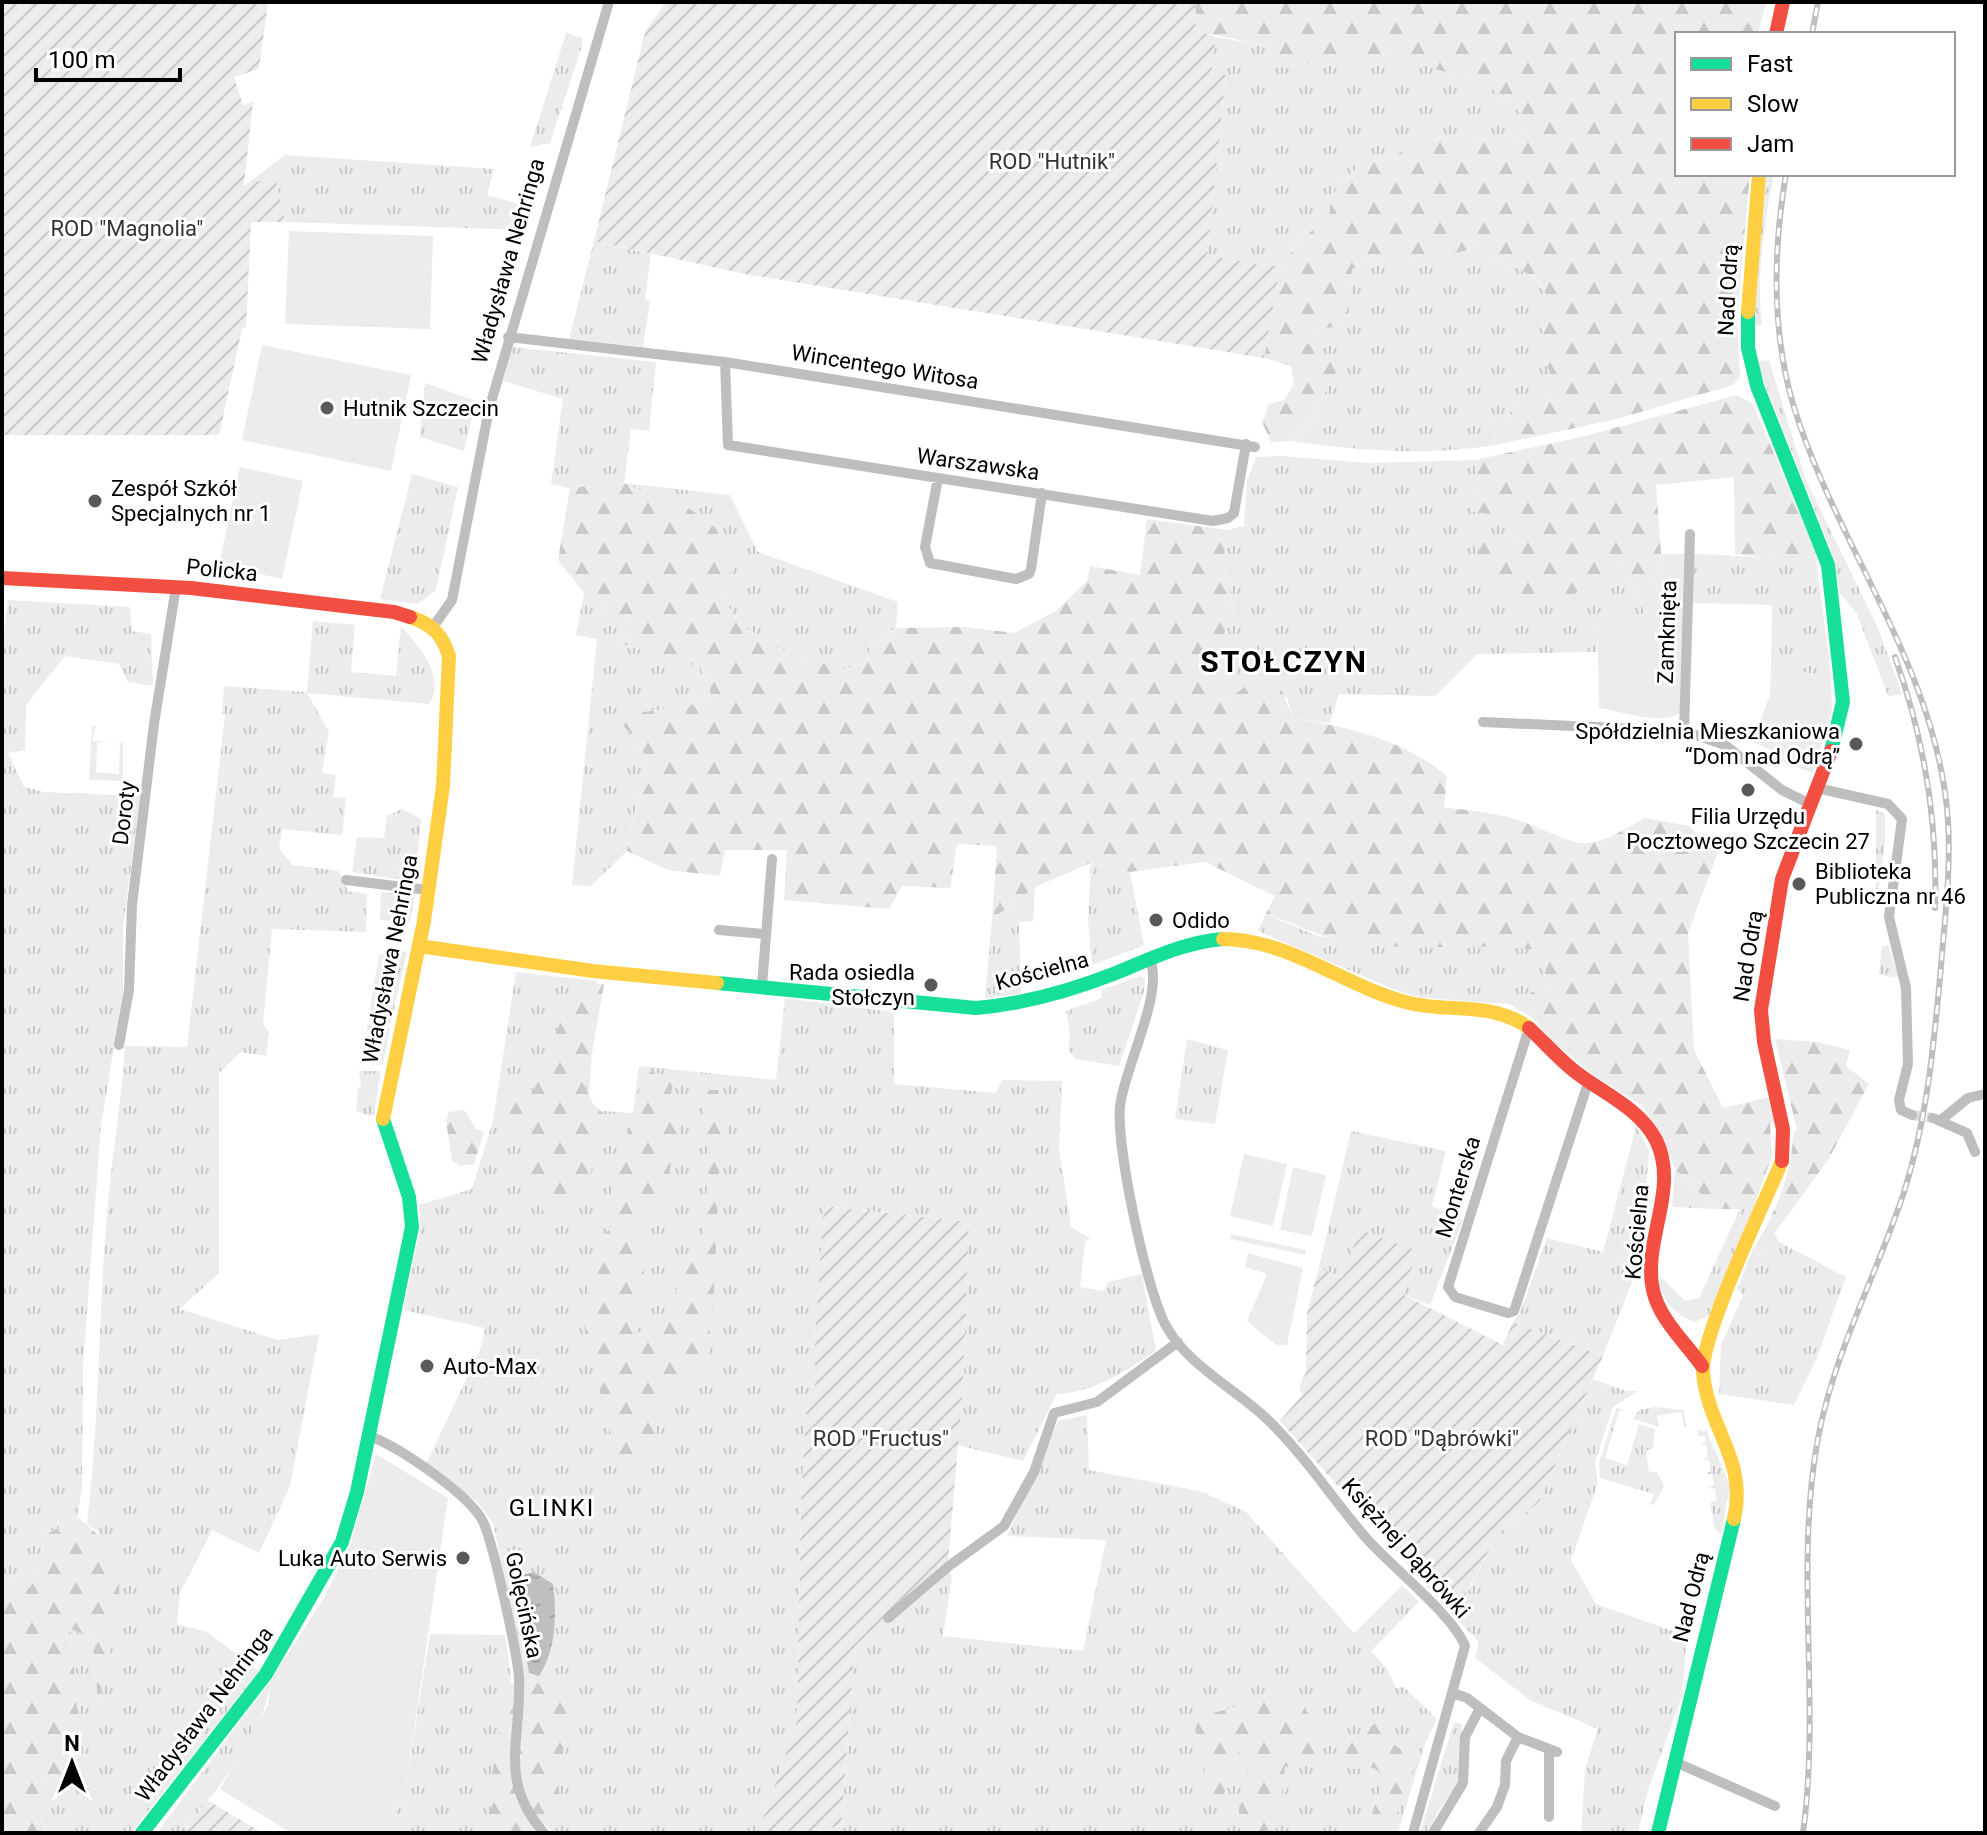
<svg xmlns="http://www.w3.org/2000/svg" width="1987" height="1835" font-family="Roboto,sans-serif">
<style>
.grass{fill:url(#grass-tufts)}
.forest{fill:url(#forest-firs)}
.park{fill:#ececec}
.garden{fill:url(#garden-furrows)}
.water{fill:url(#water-ripples)}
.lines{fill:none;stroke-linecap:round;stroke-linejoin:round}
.street-tunnel{stroke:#d9d9d9;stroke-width:10;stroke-dasharray:10 5;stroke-linecap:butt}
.street{stroke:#bebebe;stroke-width:10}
.fast{stroke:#16e098;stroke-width:14}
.slow{stroke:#ffcf43;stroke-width:14}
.jam{stroke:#f24e42;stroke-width:14}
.rail-casing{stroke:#bebebe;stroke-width:6}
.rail{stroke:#fff;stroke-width:3;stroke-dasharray:9;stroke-linecap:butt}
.poi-dot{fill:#595959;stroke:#fff;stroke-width:3}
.labels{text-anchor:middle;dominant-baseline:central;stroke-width:6;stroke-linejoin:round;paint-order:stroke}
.park-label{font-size:22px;fill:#333;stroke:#fff}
.street-label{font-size:22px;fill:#000;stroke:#fff}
.poi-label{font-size:22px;fill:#000;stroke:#fff;text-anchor:start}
.neighbourhood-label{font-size:24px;letter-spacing:2px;fill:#000;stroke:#fff}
.district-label{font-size:30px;font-weight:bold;letter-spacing:2px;fill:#000;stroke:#fff}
</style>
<defs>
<pattern id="grass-tufts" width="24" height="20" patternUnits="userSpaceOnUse" patternTransform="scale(2)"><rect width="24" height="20" fill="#ececec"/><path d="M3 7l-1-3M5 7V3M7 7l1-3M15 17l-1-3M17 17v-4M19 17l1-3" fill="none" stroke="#c9c9c9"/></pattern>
<pattern id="forest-firs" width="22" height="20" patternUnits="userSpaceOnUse" patternTransform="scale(2)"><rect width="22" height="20" fill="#ececec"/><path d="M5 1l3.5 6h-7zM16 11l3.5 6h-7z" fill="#c9c9c9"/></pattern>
<pattern id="garden-furrows" width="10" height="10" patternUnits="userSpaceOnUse" patternTransform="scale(2)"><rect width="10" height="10" fill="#ececec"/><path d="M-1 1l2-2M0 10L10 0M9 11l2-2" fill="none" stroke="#c9c9c9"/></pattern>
<pattern id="water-ripples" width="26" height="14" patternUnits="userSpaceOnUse" patternTransform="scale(2)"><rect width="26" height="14" fill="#bfbfbf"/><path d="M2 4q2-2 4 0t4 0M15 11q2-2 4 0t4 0" fill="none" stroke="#a2a2a2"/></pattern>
</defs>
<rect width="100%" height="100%" fill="#fff"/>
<path class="grass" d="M566 33 583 38 582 46 550 143 530 147Z
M1216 37 1268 46 1278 67 1382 55 1428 66 1492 89 1532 122 1517 140 1441 138 1355 169 1332 195 1330 216 1300 241 1280 267 1206 257 1226 76 1211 75Z
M285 155 494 169 487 195 529 207 523 230 285 222 275 177 244 186Z
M1766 174H1774C1764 223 1756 276 1762 326L1753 324V277Z
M594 241 651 254 645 300 650 301 643 347 569 339Z
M1486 246 1496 257 1537 279 1546 294 1540 350 1559 393 1543 404H1515L1509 415 1493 425 1496 445C1426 456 1361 451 1291 441L1312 418 1338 366 1306 342 1318 331 1340 325 1348 312 1352 269 1380 258 1442 256Z
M512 347 656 362 649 431 631 429 624 483 730 495 758 552 898 602 896 628 872 642 866 663 840 671 777 647 738 623 720 591 623 483 570 488 551 484 563 399 503 381Z
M1769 360 1805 478 1879 630 1902 694 1888 696 1857 614 1839 592 1832 553 1759 369 1757 361Z
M425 383 476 401 464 451 420 437Z
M1282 456 1368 463 1475 460 1479 492 1460 497 1474 512 1519 517 1513 538 1619 555 1646 616 1598 613 1597 652 1477 654 1435 696 1339 694 1330 723 1293 718 1287 697 1225 702 1219 689 1217 649 1234 611 1223 565 1227 530 1244 526 1247 481 1256 457Z
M412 474 458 487 436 590 418 604 380 599Z
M1815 551 1831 676 1771 668 1772 605 1690 603 1693 554C1732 554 1771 561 1810 558Z
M584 593 632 628 620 643 700 667 711 693 688 707 614 715 639 744 654 774 636 805 627 851 591 886 572 885 597 639 576 635Z
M8 600 130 607 132 631 151 634 153 686 128 682 119 664 65 656 26 705 25 750 8 753 24 787 44 792 140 796 123 928V992L101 1125 83 1366 82 1488 77 1517 42 1537 44 1566 29 1590 2 1575V651Z
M313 621 355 625 351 672 396 676 401 626C418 646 447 676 429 704L307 693 329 732 322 773 336 775 333 797 346 798 342 835 282 829 279 849 293 865 339 871 348 891 367 894 366 932 272 929 263 1024 269 1033 266 1056 241 1052 219 1073V1273L180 1309 278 1340 319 1334 290 1486 259 1553 212 1530 180 1593 177 1624 207 1632 259 1671 131 1833H39L46 1782 72 1765 75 1725 71 1628 92 1637 98 1699 114 1631 98 1532 87 1524C100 1417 98 1310 108 1203 113 1150 122 1099 125 1046L187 1047 225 715 222 714 224 686 307 692Z
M92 726H96L92 741 108 742 97 743 96 773 119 774 120 743 111 742 123 743V781L89 780Z
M402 809 421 819 415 882 352 872 357 837 384 838 387 816Z
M1876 810 1885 814V844L1876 904Z
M1091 863 1130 872 1144 945 1092 965 1088 919Z
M1035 887 1033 921 1019 922 1021 994 985 998 992 919Z
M381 892 415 896 410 922 380 920Z
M1266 914 1317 936 1396 945 1510 946 1546 951 1545 986 1509 1004 1423 998 1398 991 1258 931Z
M1888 945 1898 975 1894 978 1879 974 1882 947Z
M407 951 391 1023 385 1024 389 993 373 990 379 955Z
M516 972 597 981 588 1110 633 1113 639 1066 776 1080 785 998 894 1012V1084L996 1093 1002 1080 1062 1081 1059 1148 1071 1227 1090 1238 1085 1242 1080 1287 1104 1291 1108 1282 1142 1274 1156 1351C1124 1372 1095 1392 1057 1394L1023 1461 957 1445 963 1386 969 1222 825 1206 815 1335V1398L806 1412 801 1501 797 1722 758 1833H553L527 1807 520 1653 493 1523 477 1502 426 1464 480 1350 485 1328 403 1310 420 1230 419 1205 472 1189 493 1121Z
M1140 976 1145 978 1144 992 1119 1066 1075 1059 1068 1049 1070 1035 1066 1011 1102 998 1101 990Z
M367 1025 390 1028 383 1065 370 1064Z
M1187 1039 1228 1050 1215 1124 1175 1119Z
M359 1071H381L374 1114 369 1116 356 1111 358 1088 361 1087Z
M1636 1127 1649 1150 1641 1259 1603 1356 1513 1322 1520 1313 1547 1238 1603 1252Z
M1351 1131 1446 1151 1432 1206 1463 1220 1430 1305 1401 1294 1361 1231 1342 1278 1319 1267Z
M1675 1169 1716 1209 1672 1207Z
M1740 1209H1753L1709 1315 1695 1322C1676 1316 1658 1298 1660 1276L1685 1301 1699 1298Z
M1774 1232 1779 1242 1846 1277 1816 1360 1794 1405 1719 1394 1721 1345 1743 1295 1738 1288 1753 1248 1758 1256Z
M1593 1379 1626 1391H1638L1613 1407 1595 1462 1598 1483 1571 1560 1596 1604 1687 1636 1682 1697 1648 1790 1638 1833H1581L1585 1769 1598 1729 1530 1700 1475 1658 1479 1642 1455 1617 1497 1535 1539 1502Z
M1655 1407 1683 1410 1687 1427H1684L1681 1412 1657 1416 1659 1427 1633 1419 1639 1410Z
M1616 1408 1626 1410 1619 1411 1605 1458 1627 1465 1639 1424 1655 1429 1653 1448 1646 1451 1649 1472H1657L1664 1486 1654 1505 1650 1504 1654 1494 1600 1478 1599 1463Z
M1087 1415 1089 1470 1200 1491 1246 1512 1354 1633 1402 1585 1419 1602 1371 1651 1388 1670 1396 1688 1404 1687 1437 1719 1425 1744 1398 1833H810L841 1825 855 1646 948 1563 952 1578 943 1636 1083 1651 1106 1540 1007 1536 1058 1421Z
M1705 1428 1730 1486 1721 1534 1715 1529 1710 1503 1717 1500 1715 1489 1708 1488 1714 1485 1712 1474H1705L1711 1471 1709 1460 1703 1459 1708 1457 1706 1445 1700 1444 1706 1441 1705 1436 1699 1437 1697 1430 1705 1432Z
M430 1634 505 1635 511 1677 508 1738 516 1814 537 1833H391L407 1779Z
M271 1680C263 1740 217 1786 183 1833H157Z
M1454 1722 1462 1724 1459 1783 1438 1811 1429 1833H1420Z"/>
<path class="forest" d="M1195 2H1766L1758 34H1677V174H1750L1737 316 1740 377 1733 385 1617 419 1496 445 1493 425 1509 415 1515 404H1543L1559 393 1540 350 1546 294 1538 279 1496 257 1486 246 1442 256 1380 258 1352 269 1349 312 1340 325 1318 331 1306 342 1339 366 1312 418 1291 441 1271 442 1262 422 1269 404 1284 400 1294 384 1291 366 1264 358 1280 267 1300 241 1329 216 1332 195 1355 169 1441 138 1517 140 1531 122 1492 89 1428 66 1382 55 1277 67 1267 46 1196 31Z
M1737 395 1753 404 1815 551 1810 558 1781 560 1735 554 1734 477 1656 485 1661 554 1646 616 1619 556 1602 582 1551 602 1492 589 1477 559 1481 543 1513 538 1519 518 1474 512 1459 497 1479 491 1475 460 1585 436Z
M623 483 690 509 716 528 733 568 720 591 738 623 777 647 840 670 866 663 872 642 896 628 964 627 1014 633 1056 611 1087 581 1090 566 1140 575 1147 519 1227 530 1223 565 1234 611 1217 649 1219 689 1225 702 1272 666 1293 718C1347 726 1406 741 1447 776L1444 807C1468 811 1495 812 1518 820 1586 844 1576 858 1645 818L1689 826 1718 852 1688 933 1694 1050 1723 1108 1769 1097 1774 1121 1770 1123 1772 1156 1753 1209H1716L1675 1169 1659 1130 1641 1105 1592 1074 1550 1039 1534 1019 1509 1004 1545 986 1546 951C1480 941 1413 953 1348 942 1318 937 1294 923 1266 914L1275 896 1205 862 1130 872 1091 863 1035 887 992 919 997 846 957 844 950 888 902 886 889 909 784 900 787 850H725L720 876 668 870 627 851 636 805 654 774 639 744 614 715 688 707 711 693 700 667 620 643 632 628 584 593 558 560 570 488Z
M582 983 604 984 586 1088 593 1104 605 1115C594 1138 595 1165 586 1190L574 1192 543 1213 526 1158 532 1127 513 1120 501 1106 510 1095 532 1093 561 1021Z
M1775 1039 1818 1042 1850 1050 1846 1066 1869 1084 1828 1160 1758 1256 1754 1248C1775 1214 1793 1172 1793 1132L1797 1130Z
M651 1071 675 1079 670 1096 680 1136 670 1168 669 1189 640 1233 644 1274 635 1331 648 1335 666 1326 681 1275 701 1251 710 1153 703 1114 706 1090H718L726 1118 728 1147 719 1173 714 1290 706 1367 661 1403 649 1457 640 1469 616 1456 584 1326 591 1274 611 1223V1190L642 1080Z
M464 1110 476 1129 484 1132 474 1164 460 1166 452 1161 446 1121 449 1112Z
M77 1517C94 1529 114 1548 118 1571 124 1606 107 1666 98 1701L92 1637 71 1629C72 1675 88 1738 63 1780L46 1782 39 1833H2V1575L29 1589 44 1566 42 1537Z
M530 1678C555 1696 565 1678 576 1718 561 1752 553 1770 562 1807 543 1835 521 1833 489 1833L491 1780 508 1685Z
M1277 1695 1304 1705 1323 1747 1317 1766 1285 1767 1279 1817 1264 1833H1241C1235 1805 1243 1776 1258 1752L1255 1742 1232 1757 1227 1788 1218 1802 1204 1792 1205 1757 1195 1730 1200 1717Z
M1387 1719 1389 1742 1404 1751 1420 1755 1389 1833H1366L1384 1776 1374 1768 1352 1769 1339 1760C1352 1739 1363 1727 1387 1719Z"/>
<path class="park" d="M289 231 433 236 430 329 285 324Z
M262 345 411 375 391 471 242 440Z
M240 467 303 481 282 579 219 565Z
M1661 554H1684L1680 713C1663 726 1620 711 1599 708L1597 613 1645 616Z
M1771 668 1831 676 1832 710 1813 773 1776 760 1779 753 1752 742 1770 695Z
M373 990 390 992 385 1024 369 1021Z
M1244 1154 1287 1164 1273 1226 1230 1216Z
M1293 1167 1326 1175 1312 1236 1280 1230Z
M1231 1234 1306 1250 1305 1255 1230 1239Z
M1248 1253 1303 1268 1287 1345H1276L1247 1321 1267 1274 1245 1267Z
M376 1454 448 1498 407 1779 391 1833H291L220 1789 268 1705 271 1680 324 1598 350 1545Z"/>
<path class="garden" d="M2 2H268L259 69 234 77 243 105 253 102 244 185 275 177 285 222H251L246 328 242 329 219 435H2Z
M666 2H1195L1196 30 1216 37 1211 75H1226L1207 256 1280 267 1264 358 745 274 594 241 645 32Z
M824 1206 969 1222 963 1386 948 1563 855 1646 841 1825 810 1833H758L797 1722 801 1501 806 1412 815 1398V1335Z
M1360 1230 1418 1251 1402 1294 1503 1345 1513 1322 1603 1356 1539 1502 1497 1535 1454 1617 1280 1421 1302 1395 1299 1387 1306 1372 1307 1313 1319 1267 1342 1278Z
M207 1800 263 1833H183Z"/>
<path class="water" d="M534 1572 553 1584C557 1615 556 1650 539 1676L529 1673 515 1593 517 1577Z"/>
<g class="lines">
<path class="street-tunnel" d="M1912 1115 1933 1118"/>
<path class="street" d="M508 337 725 362 1255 447
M725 362 728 445 1213 521 1228 518 1234 513 1246 444
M938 478 925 547 930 563 1016 579 1029 574 1031 569 1042 493
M433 627 452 600 489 409 609 2
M1483 722 1684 731 1725 745 1782 790 1810 804
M1684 731 1690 534
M1817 788 1888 804 1902 819 1889 917 1906 988 1908 1064 1899 1100 1901 1110 1912 1115
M346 880 428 890
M719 930 765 934
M1150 959C1164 995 1125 1065 1120 1106 1116 1147 1146 1287 1165 1324 1185 1363 1235 1389 1266 1418 1304 1454 1333 1500 1367 1539 1391 1566 1453 1615 1465 1646L1413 1833
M762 986 772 859
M1529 1028 1448 1287 1455 1297 1508 1313 1514 1311 1588 1083
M119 1045 129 990 132 905 154 724 176 587
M1933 1118 1967 1133 1975 1152
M1941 1120 1968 1098 1985 1094
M369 1436C398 1446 465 1492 481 1518 492 1534 517 1654 519 1677 522 1741 497 1779 544 1833
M888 1618 949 1566 1004 1526 1034 1472 1054 1413 1097 1402 1178 1342
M1453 1693 1467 1698 1518 1737 1557 1752
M1549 1749V1817
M1675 1762 1775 1806
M1433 1833 1463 1783 1465 1737 1479 1710
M1479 1833 1497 1807 1505 1785 1506 1761 1518 1737"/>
<path class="fast" d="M1748 312V348L1757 386 1828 565 1843 702 1831 751
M717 983 976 1008C1025 1004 1070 991 1116 973 1150 959 1185 942 1223 939
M142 1833 266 1674 342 1542 357 1492 412 1227 409 1197 383 1119
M1658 1833 1734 1519"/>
<path class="slow" d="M1748 312 1759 174
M1223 939C1293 940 1344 987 1409 1003 1450 1013 1493 1001 1529 1028
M419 946 593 971 717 983
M383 1119 424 921 443 786 449 656C442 634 432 624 410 617
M1734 1519C1748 1460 1707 1427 1703 1372 1701 1335 1764 1203 1782 1161"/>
<path class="jam" d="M1776 34 1783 2
M2 578 191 588 394 612 410 617
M1529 1028C1544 1042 1557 1057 1573 1070 1600 1092 1639 1107 1656 1140 1680 1189 1642 1240 1653 1290 1659 1319 1686 1343 1702 1366
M1782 1161 1783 1129 1764 1042 1761 1010 1782 879 1831 751"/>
<g class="rail-casing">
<path id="rail" d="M1812 34 1818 2
M1786 174C1773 251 1771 328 1793 404 1836 547 1938 668 1948 821 1951 869 1945 918 1941 966 1934 1044 1927 1121 1903 1195 1876 1276 1834 1353 1818 1438 1794 1568 1821 1702 1803 1833
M1895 657C1924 738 1938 822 1935 908"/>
</g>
<use href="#rail" class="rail"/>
</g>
<g class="poi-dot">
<circle cx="327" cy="408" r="8"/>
<circle cx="95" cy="501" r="8"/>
<circle cx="1856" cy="744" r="8"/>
<circle cx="1748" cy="790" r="8"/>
<circle cx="1799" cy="884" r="8"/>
<circle cx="1156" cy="920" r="8"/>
<circle cx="931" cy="985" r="8"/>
<circle cx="427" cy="1366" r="8"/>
<circle cx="463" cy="1558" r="8"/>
</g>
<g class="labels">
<g class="park-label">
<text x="1052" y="161">ROD "Hutnik"</text>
<text x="127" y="228">ROD "Magnolia"</text>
<text x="881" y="1438">ROD "Fructus"</text>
<text x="1442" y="1438">ROD "Dąbrówki"</text>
</g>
<g class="street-label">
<text transform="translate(508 261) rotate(-74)">Władysława Nehringa</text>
<text transform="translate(1728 290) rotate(-87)">Nad Odrą</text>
<text transform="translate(885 367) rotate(9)">Wincentego Witosa</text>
<text transform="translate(978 464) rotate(8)">Warszawska</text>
<text transform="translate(222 570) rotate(6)">Policka</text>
<text transform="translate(1667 632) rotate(-88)">Zamknięta</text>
<text transform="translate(124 813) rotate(-83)">Doroty</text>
<text transform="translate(1748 956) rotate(-81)">Nad Odrą</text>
<text transform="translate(390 959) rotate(-79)">Władysława Nehringa</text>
<text transform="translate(1042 971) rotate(-15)">Kościelna</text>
<text transform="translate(1458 1187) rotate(-73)">Monterska</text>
<text transform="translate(1637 1232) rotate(-85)">Kościelna</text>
<text transform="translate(1406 1548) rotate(48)">Księżnej Dąbrówki</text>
<text transform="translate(1691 1597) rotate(-76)">Nad Odrą</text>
<text transform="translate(524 1605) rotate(78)">Golęcińska</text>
<text transform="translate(204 1714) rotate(-53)">Władysława Nehringa</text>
</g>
<g class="poi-label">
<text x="343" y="408">Hutnik Szczecin</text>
<text x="111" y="488">Zespół Szkół<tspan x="111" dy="25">Specjalnych nr 1</tspan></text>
<text x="1840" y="731" text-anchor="end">Spółdzielnia Mieszkaniowa<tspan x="1840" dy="25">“Dom nad Odrą”</tspan></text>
<text x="1748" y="816" text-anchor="middle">Filia Urzędu<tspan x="1748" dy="25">Pocztowego Szczecin 27</tspan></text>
<text x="1815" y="871">Biblioteka<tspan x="1815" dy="25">Publiczna nr 46</tspan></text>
<text x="1172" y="920">Odido</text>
<text x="915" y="972" text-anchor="end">Rada osiedla<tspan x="915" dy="25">Stołczyn</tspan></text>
<text x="443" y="1366">Auto-Max</text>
<text x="447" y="1558" text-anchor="end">Luka Auto Serwis</text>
</g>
<g class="neighbourhood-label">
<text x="552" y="1508">GLINKI</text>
</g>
<g class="district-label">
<text x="1284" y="661">STOŁCZYN</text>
</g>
</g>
<rect width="1987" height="1835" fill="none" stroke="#000000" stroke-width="8"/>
<rect x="1675" y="32" width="280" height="144" fill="#ffffff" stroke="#999999" stroke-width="2"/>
<rect x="1691" y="58" width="40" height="12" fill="#16e098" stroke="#999999" stroke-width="2"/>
<text x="1747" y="72" font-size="24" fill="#000000">Fast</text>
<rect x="1691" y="98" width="40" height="12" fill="#ffcf43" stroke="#999999" stroke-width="2"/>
<text x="1747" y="112" font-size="24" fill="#000000">Slow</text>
<rect x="1691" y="138" width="40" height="12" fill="#f24e42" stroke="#999999" stroke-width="2"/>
<text x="1747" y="152" font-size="24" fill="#000000">Jam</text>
<g transform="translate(72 1763)" stroke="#ffffff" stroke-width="6" paint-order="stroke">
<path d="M0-6L14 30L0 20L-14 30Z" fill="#000000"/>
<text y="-12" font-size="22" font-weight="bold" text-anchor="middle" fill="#000000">N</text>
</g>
<path d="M36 68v12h144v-12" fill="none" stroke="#000000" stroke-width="4"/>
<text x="48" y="68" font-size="24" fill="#000000" stroke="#ffffff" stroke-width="6" paint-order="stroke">100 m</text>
</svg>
